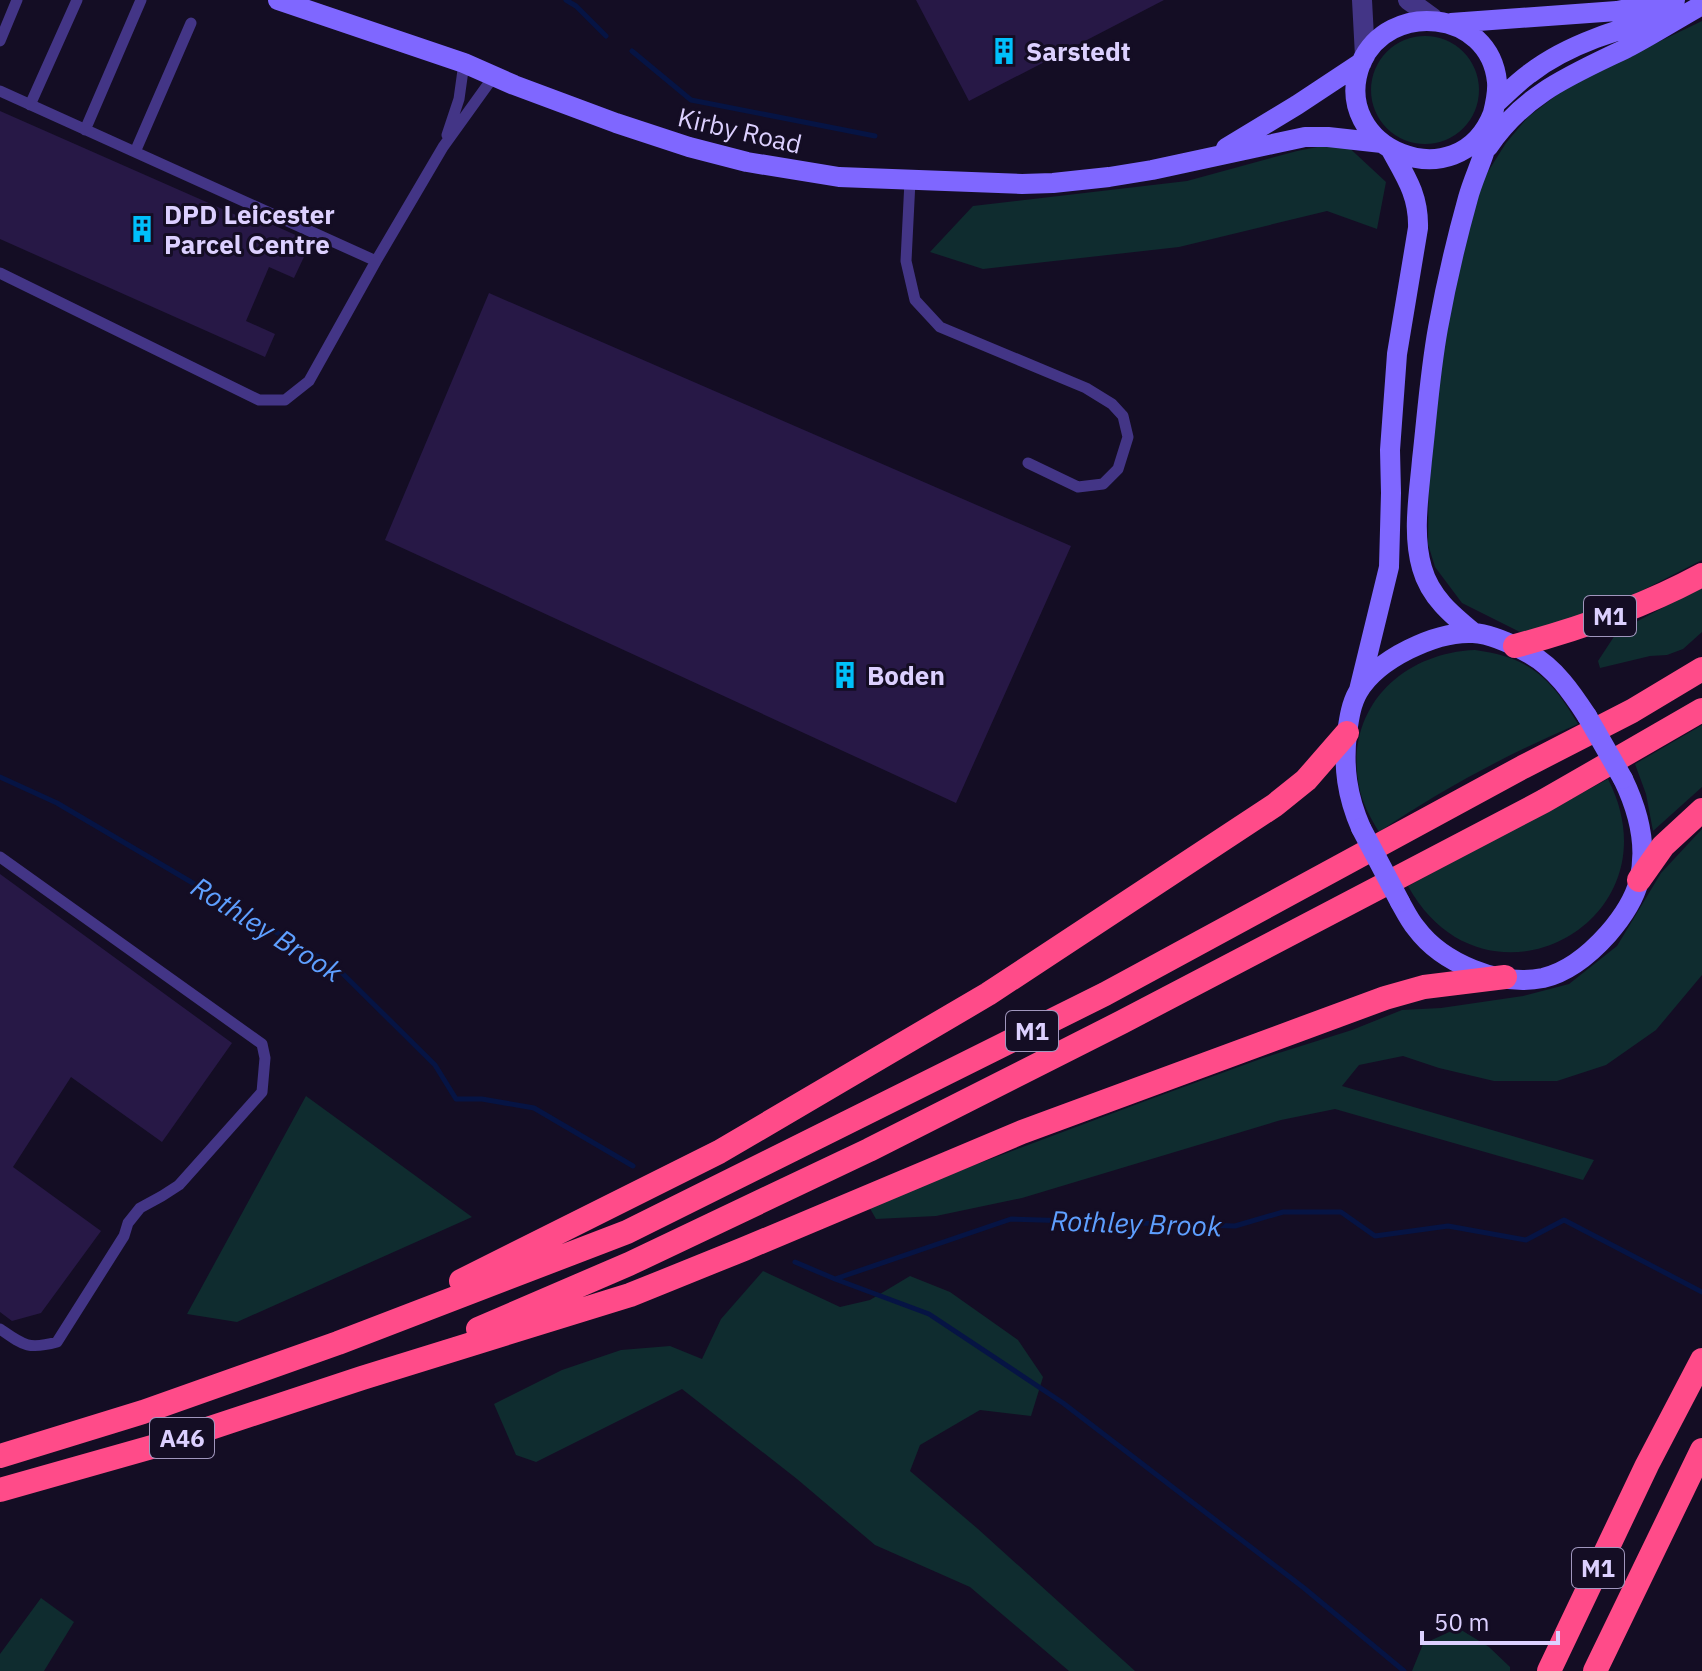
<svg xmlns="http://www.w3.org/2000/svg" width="1702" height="1671" font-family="'IBM Plex Sans',sans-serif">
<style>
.green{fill:#0f2c2f}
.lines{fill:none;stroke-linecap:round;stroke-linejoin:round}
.stream{stroke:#061444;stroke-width:5}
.building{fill:#271846}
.lane{stroke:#433586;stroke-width:11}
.street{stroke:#433586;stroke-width:20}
.secondary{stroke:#7f67ff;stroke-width:20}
.highway{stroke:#ff4b89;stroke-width:24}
.secondary-bridge{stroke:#7f67ff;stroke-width:20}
.labels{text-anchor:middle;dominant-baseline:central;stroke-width:6;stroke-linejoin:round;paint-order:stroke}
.shield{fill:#140d24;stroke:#a096bd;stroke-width:2}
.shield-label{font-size:24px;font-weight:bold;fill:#dcd0ff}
.poi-label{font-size:26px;font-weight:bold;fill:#dcd0ff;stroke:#140d24;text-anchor:start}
.street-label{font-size:26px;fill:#dcd0ff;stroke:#140d24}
.water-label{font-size:28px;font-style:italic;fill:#5e9fff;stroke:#140d24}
</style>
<rect width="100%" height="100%" fill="#140d24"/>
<path class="green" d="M1702 21V560L1590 617 1550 631 1520 632 1462 603 1435 567 1428 544 1429 448 1441 337 1477 189 1506 143 1528 117 1571 84Z
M1371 90a54 54 0 1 1 108 0a54 54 0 1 1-108 0Z
M1343 142 1386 182 1377 229 1327 211 1179 247 983 269 930 252 973 206 1187 181 1297 151Z
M1702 587V632L1683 649 1667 655 1650 656 1600 668 1598 661 1617 632Z
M1475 650C1529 657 1551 678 1578 724 1508 754 1442 789 1379 832 1370 817 1362 803 1359 786 1344 710 1400 653 1475 650Z
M1702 725V787L1653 831 1646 794 1635 764Z
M1608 779C1681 922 1485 1026 1408 886Z
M1702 829V975L1656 1030 1606 1065 1557 1081H1494L1439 1068 1403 1056 1359 1065 1342 1086 1594 1160 1583 1180 1335 1109 1281 1120 1022 1198 936 1216 876 1219 868 1205 1148 1100 1263 1058 1352 1030 1402 1010 1441 1008 1523 996 1569 984 1617 946 1661 873Z
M306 1096 472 1217 237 1322 187 1314Z
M763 1271 840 1307 870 1300 910 1276 950 1292 1018 1340 1043 1377 1031 1416 980 1410 920 1445 910 1471 978 1529 1135 1671H1069L970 1587 875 1545 797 1479 682 1389 536 1462 516 1455 494 1404 562 1370 621 1350 670 1346 702 1359 721 1319Z
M41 1598 74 1622 44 1671H0V1654Z
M1458 1628 1489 1647 1510 1667V1671H1412L1423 1644Z"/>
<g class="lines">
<path class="stream" d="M566 0 576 6 606 36
M632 51 691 100 875 136
M0 777 57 803 337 968 435 1065 456 1099H482L534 1108 633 1166
M795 1262 835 1279 1011 1219 1235 1226 1283 1212H1341L1375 1236 1448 1226 1526 1240 1564 1220 1702 1292
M835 1279 929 1314 1063 1403 1304 1588 1404 1671"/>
</g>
<path class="building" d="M916 0H1164L969 101Z
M0 111 245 219 247 213 311 242 294 278 269 267 246 321 275 334 265 357 0 239Z
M489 293 1071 546 956 803 385 540Z
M0 874 232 1043 162 1142 71 1077 13 1167 101 1231 41 1313 12 1321 0 1312Z"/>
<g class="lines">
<path class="lane" d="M0 41 17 0
M0 91 376 261
M30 105 77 0
M85 130 141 0
M447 135 459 99 464 63
M135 152 191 23
M910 181 906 261 915 300 940 327 1086 388 1112 404 1123 416 1128 437 1118 469 1103 484 1078 487 1028 463
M0 273 259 400H285L309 381 376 261 443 147 494 76
M0 857 262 1044 265 1058 262 1092 179 1185 162 1196 140 1208 128 1223 124 1236 57 1342C28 1350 23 1345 0 1329"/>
<path class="street" d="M1362 0 1365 56
M1408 0 1433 18"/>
<path class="secondary" d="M278 0 464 63 514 85 616 123 689 147 747 162 839 177 1022 184 1053 183 1109 177 1152 170 1305 137H1328L1382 143
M1451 23 1617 11 1675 0
M1496 103C1507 93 1518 82 1529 74 1569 43 1620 29 1668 16
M1488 147C1525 93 1571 75 1627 48 1652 35 1677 19 1702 5
M1226 148 1297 105 1362 62
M1474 633C1452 615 1430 597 1422 568 1412 534 1419 495 1422 460 1427 416 1430 372 1438 328 1446 284 1456 241 1468 198 1472 183 1479 168 1484 153 1487 141 1489 129 1492 117 1495 105 1498 94 1497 82 1490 9 1388 0 1361 63 1327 149 1459 202 1493 113
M1359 690 1389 567 1391 493 1390 450 1397 354 1418 228C1419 196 1406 177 1391 150
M1361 828C1347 796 1343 767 1347 733 1349 719 1351 704 1358 692 1377 659 1436 631 1473 633 1492 634 1514 645 1530 654 1555 668 1572 693 1587 716
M1400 902C1405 911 1410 921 1416 928 1442 963 1499 987 1543 978 1569 972 1591 953 1608 934 1621 919 1634 900 1639 881 1648 846 1638 810 1623 779"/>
<path class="highway" d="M1515 646C1579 629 1643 607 1702 575
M1639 880 1663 846 1702 810
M461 1281 719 1152 988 994 1275 805 1306 780 1347 733
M478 1329 629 1264 869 1150 1122 1022 1544 801 1702 710
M0 1456 143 1412 338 1343 627 1232 1105 994 1523 767 1632 711 1702 669
M0 1490 159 1445 362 1378 630 1295 744 1249 1022 1132 1385 998 1424 987 1505 977
M1549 1671 1647 1465 1702 1360
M1595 1671 1702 1450"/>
<path class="secondary-bridge" d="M1587 716 1623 779
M1361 828 1400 902"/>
</g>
<defs>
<g id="building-bare" transform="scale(2.16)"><path d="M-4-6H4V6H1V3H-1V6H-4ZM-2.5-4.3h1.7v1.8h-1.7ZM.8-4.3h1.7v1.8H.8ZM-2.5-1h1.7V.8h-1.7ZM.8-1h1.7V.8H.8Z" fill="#00c0fb" stroke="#140d24" stroke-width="2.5" paint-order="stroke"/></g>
</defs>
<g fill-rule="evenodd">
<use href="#building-bare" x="1004" y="51"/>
<use href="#building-bare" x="142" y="229"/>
<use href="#building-bare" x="845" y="675"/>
</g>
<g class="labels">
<g class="shield">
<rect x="1584" y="596" width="52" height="40" rx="6"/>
<rect x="1006" y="1011" width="52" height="40" rx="6"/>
<rect x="150" y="1418" width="64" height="40" rx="6"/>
<rect x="1572" y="1548" width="52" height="40" rx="6"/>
</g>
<g class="shield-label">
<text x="1610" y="616">M1</text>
<text x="1032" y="1031">M1</text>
<text x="182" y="1438">A46</text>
<text x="1598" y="1568">M1</text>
</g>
<g class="poi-label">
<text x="1026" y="51">Sarstedt</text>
<text x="164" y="214">DPD Leicester<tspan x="164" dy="30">Parcel Centre</tspan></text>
<text x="867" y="675">Boden</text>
</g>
<g class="street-label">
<text transform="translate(740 130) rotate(13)">Kirby Road</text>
</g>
<g class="water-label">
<text transform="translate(267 929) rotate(32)">Rothley Brook</text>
<text transform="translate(1136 1223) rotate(2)">Rothley Brook</text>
</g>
</g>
<path d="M1422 1631v12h136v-12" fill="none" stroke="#dcd0ff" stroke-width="4"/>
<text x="1434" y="1631" font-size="24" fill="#dcd0ff" stroke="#140d24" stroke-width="6" paint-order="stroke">50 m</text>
</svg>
